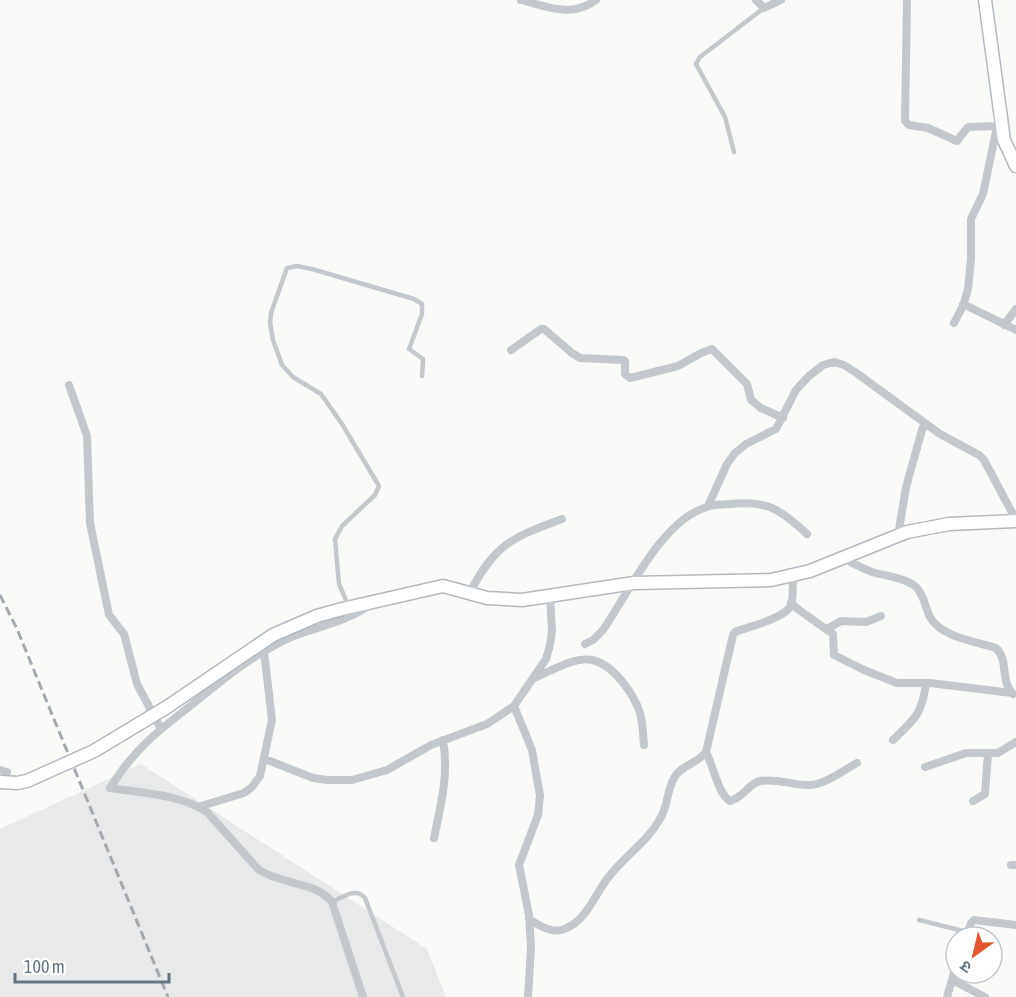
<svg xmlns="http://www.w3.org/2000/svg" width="1016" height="997" font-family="'Asap Condensed','Noto Sans Devanagari',sans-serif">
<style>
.built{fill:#e8e9e9}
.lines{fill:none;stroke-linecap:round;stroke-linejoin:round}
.secondary-casing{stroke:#b3babf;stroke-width:15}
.lane{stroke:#c3c8cc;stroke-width:4.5}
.street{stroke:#c3c8cc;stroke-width:8}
.secondary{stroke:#fff;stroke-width:12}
.rail{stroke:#a2aab0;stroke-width:3;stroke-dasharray:9 4.5;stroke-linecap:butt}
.secondary-bridge-casing{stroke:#b3babf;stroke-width:15;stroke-linecap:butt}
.secondary-bridge{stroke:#fff;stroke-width:12}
</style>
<rect width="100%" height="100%" fill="#fafaf8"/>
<path class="built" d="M141 764 427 949 446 997H0V829Z"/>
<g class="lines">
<g class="secondary-casing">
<path id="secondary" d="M985 0 1004 140 1016 166
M342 609 443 586 487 598 522 600 634 583 771 580 810 571 907 532 949 524 1016 521"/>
</g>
<path class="lane" d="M734 152 725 117 696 64 700 57 764 8
M348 605 339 584 335 539 342 526 375 495 379 486 342 424 321 394 293 377 282 365 273 340 270 323 271 313 287 268 297 266 312 269 414 299 422 304V314L409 349 423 359 422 376
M332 902C343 897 356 887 365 898L403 997
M919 920 967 932"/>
<path class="street" d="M521 0C548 7 571 18 596 0
M756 0 764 8 781 0
M907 0 905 121 909 125 928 128 957 141 968 127 997 126
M963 304 1016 330
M954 323 963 306 968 289 971 258V219L983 194 998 122
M1004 325 1016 309
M511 350 541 329H544L572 353 580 358 623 360 625 361V374L630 378 678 366 701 353 712 349 747 384 751 400 761 408 783 418
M69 385 87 436 90 523 109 615 124 634 137 684 161 729
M708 506 727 464 735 453 746 444 776 429 796 390 809 376 823 365 834 362 844 365 855 372 940 434 979 455 984 460 1016 520
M898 536 906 487 924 423
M843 558C852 563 862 568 872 572 886 576 900 577 912 584 923 590 925 607 930 617 942 638 976 641 996 648 1009 660 1000 682 1013 694
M469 594C495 544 511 538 562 519
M791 603 799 610 833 634 834 655 864 670 897 683H930L1012 693
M827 629 841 621 866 622 881 616
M585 644 593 640 603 630C629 592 662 520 707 507 714 504 722 505 730 504 767 500 780 509 807 534
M534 678C550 672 574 656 592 660 613 664 634 694 640 713 643 723 643 735 644 745
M514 706 532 750 540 796 538 815 519 865 529 915 531 947 528 997
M893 740C915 719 922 714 926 683
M706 752C713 765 718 794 730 801 743 798 748 784 760 781 777 778 791 785 807 785 823 786 844 770 857 763
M265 759 313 778 327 780H352L387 770 431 745 487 724 514 706 546 659 550 645 552 631 550 596
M925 767 966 753H998L1016 742
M0 770 7 772
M973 801 985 794 988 754
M198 807 244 793 252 787 260 776 272 720 264 651
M434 838C441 804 449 774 443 740
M1011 865H1016
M529 919C540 926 553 935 567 928 586 920 595 895 607 879 623 857 648 842 661 817 668 805 667 790 674 778 680 766 698 763 706 752L733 635 735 632C748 627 787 618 791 605 794 596 792 585 793 576
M966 937 971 923 974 920 1016 925
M952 980 985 997
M363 997 332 902C317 882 280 884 259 870L207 812C180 794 142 793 110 788 134 749 159 730 194 703 224 678 254 654 289 638 315 627 346 622 370 605
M947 997 956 966"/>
<use href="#secondary" class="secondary"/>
<path class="rail" d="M0 595 17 629 168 997"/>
<g class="secondary-bridge-casing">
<path id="secondary-bridge" d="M0 782 17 783 27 781 94 751 167 707 273 635 317 616 342 609"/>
</g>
<use href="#secondary-bridge" class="secondary-bridge"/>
</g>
<g transform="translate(974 955) rotate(214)"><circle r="28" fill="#ffffff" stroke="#c1c8cd" stroke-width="1.5"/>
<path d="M0-4.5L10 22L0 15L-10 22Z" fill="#e4572e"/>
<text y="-9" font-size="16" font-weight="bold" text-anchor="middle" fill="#657683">उ</text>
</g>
<path d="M15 973v9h154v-9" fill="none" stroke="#657683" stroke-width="3"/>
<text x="24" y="973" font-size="18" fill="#657683" stroke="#ffffff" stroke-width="4.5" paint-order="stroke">100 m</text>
</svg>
